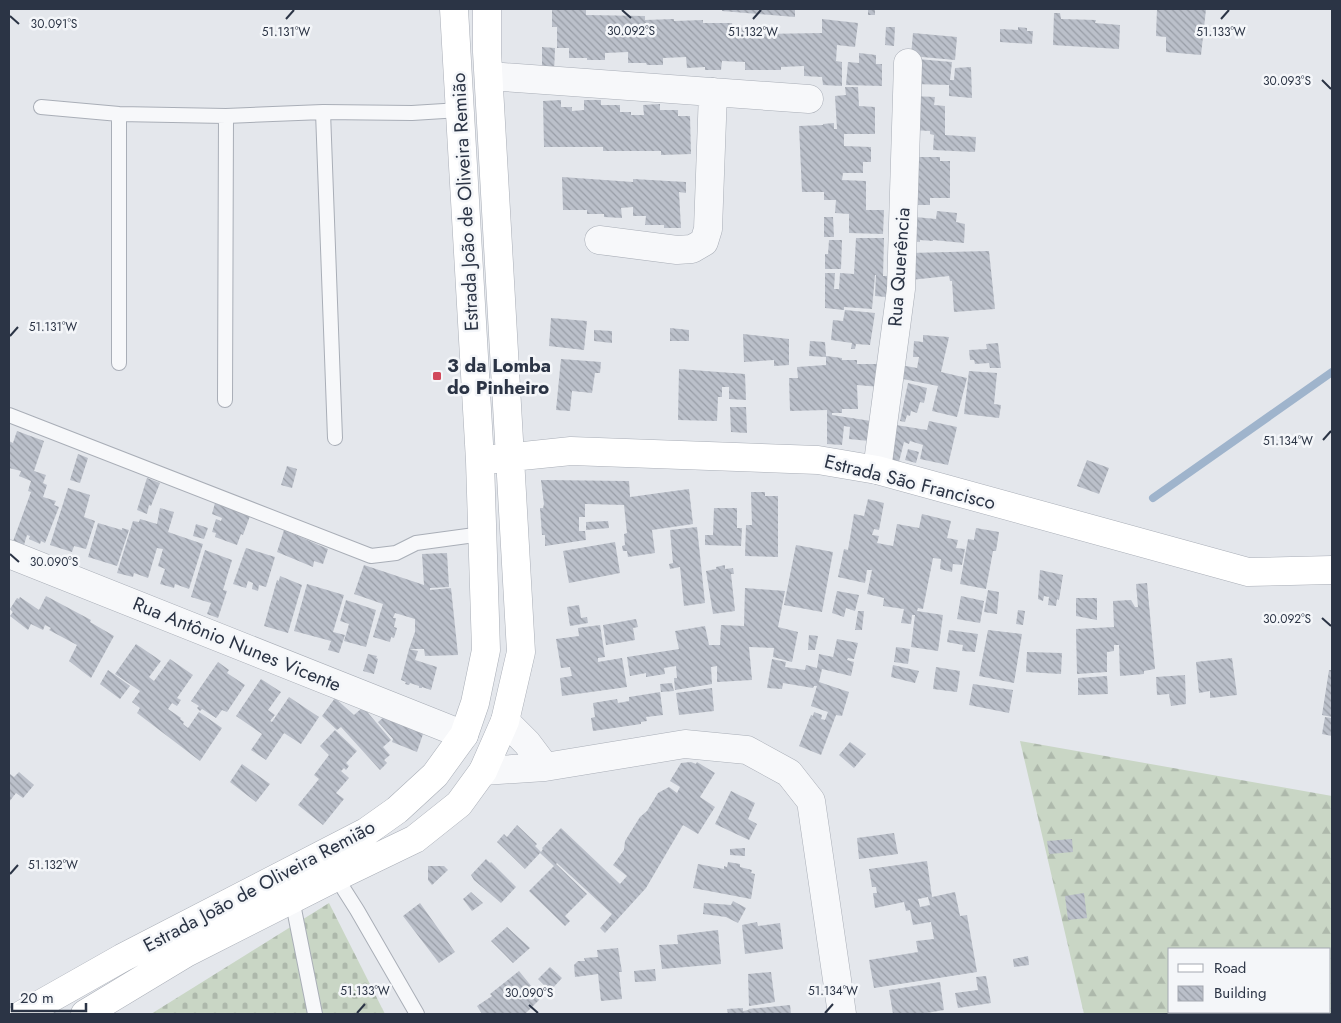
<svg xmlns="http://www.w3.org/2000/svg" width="1341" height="1023" font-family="Jost,sans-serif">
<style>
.forest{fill:url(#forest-firs);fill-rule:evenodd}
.cemetery{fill:url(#cemetery-stones)}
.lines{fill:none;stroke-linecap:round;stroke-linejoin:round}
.stream{stroke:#9fb4cc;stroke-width:8}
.building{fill:url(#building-back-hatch);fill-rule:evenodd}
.service-casing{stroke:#a9aeb7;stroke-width:16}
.minor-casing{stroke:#a9aeb7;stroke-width:29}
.secondary-casing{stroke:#a9aeb7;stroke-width:29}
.service{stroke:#f7f8fa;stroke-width:14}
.minor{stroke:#f7f8fa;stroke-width:28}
.secondary{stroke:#fff;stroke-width:28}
.ticks{fill:none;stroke:#2b3445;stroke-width:2}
.poi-dot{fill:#d1495b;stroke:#f4f6f9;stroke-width:2}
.labels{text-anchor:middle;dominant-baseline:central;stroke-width:5;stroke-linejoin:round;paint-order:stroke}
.street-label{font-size:19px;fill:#2b3445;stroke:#f4f6f9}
.poi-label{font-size:19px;font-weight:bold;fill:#2b3445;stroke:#f4f6f9;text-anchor:start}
.ticks-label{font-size:12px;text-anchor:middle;fill:#2b3445;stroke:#f4f6f9;stroke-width:5;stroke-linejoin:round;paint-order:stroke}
</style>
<defs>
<pattern id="forest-firs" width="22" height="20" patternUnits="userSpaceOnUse" patternTransform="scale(1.25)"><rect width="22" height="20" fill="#c9d6c5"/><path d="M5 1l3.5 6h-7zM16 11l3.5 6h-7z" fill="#adb8ab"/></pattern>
<pattern id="cemetery-stones" width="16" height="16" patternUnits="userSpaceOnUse" patternTransform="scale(1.25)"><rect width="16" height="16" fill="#c9d6c5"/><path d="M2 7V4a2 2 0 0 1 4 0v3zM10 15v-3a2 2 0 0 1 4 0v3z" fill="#adb8ab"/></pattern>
<pattern id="building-back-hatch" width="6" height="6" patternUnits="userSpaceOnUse" patternTransform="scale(1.25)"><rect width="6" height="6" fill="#bbc0ca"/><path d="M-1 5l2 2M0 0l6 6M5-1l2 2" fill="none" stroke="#989da6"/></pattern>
</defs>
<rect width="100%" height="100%" fill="#e4e7ec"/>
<path class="forest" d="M1020 741 1332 796V1014H1084ZM1170 949H1330V1012H1170Z"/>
<path class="cemetery" d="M329 903 385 1014H151Z"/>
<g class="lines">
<path class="stream" d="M1153 498 1332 372"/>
</g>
<path class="building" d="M722 9H795V17L722 11Z
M868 9H875V15H868Z
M1157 9H1206L1201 55 1166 52V37L1156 36Z
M552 10H586V15L645 16V20L674 19V21L703 20V23H732L733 27 762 28V34L822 33V19L858 23 855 47 837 45 836 61 842 62V86L823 85 822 77 804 76V66L781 67V70H745V62L722 61 721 70H705V67L687 68 686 57 663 58V65H647L646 63H628V52L605 53V60H587V58H569V48H557V27H552Z
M1054 13H1060L1061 19 1096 20 1095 23 1120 25 1119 49 1053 45Z
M886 27H895L894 46 885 45Z
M1018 27 1027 28V31H1033L1032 44 1000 42V29L1018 30Z
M913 33 957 37 955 60 911 56Z
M542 47 555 48 554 73 542 72Z
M859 53 876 55V64H882V86L846 85 848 62 859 63Z
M917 59 952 62 950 80H954L955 68 971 67 972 98 949 96V85L914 84Z
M845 87H858L859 106 875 107V134H844V146L871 147V162H863V173H843L842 180 866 181V210H884L883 234 849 233V214L835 213 836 200H824V192H802L799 126 823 125V124L834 123V129H837L835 96 846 95Z
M913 96 935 97 934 105 945 106V135L976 137 975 152 933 150 934 135 930 134V131L911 130Z
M561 100V107H572V111L584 110V100H601V105H620V112H631V115H644L643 105 660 104V110H678V116H690L691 154 661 155V151H603V147H544L543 101Z
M912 157H940V161H950V198H930V205H913Z
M562 177 633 182V179L686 182V193L679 192 681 228H664V225H645L646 216H633V207L621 208 622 218 604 217V214H587V210H563Z
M937 211 957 213 956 222 965 224 964 243 933 240V241L920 240V242L913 241 915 217 936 219Z
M824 217H833L834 237H824Z
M856 238H884L883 276H892L891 292H886V297L875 296 876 275H875L872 309 844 307V310L825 308V273H835L834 289H839L840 273 854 274Z
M829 240H842L841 269H825V254H828Z
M989 251 995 309 954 312 952 281H950L949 276 910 280V253Z
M845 310 875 313 870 345 856 344 855 349H851L852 343 831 340 833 320 843 321Z
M551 318 587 321 584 350 549 346Z
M670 328 689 330V341H670Z
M594 330 612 331V343L594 341Z
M743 334 789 339V365L774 366V360L744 362Z
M923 335 949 337 941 372 967 378 957 417 932 411 938 386 898 378 900 365 917 368 919 357H913L914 341 923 342Z
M810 341 825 342 826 356 842 358V360H857V364H883L880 387 857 385 858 409H842V413H832V415L871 421 869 441 849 439 850 427 844 426 842 445 827 444V410L790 411 789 378H798L797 367 826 365V357L809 356Z
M998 343 1001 368H990L989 363 975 364 974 360H970L969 350 987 349 986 344Z
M561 359 601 362 600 373H595L592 393 572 391 570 411 556 410Z
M679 369 745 374 746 400 729 399V387H722V397H718L717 421 678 420Z
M969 371 997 373 994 404 1001 405 999 418 964 414Z
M908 383 927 388 924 403 920 402 917 413 911 411 910 416 907 415 905 422 900 421Z
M730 407H746L747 433 731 432Z
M929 421 957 427 948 465 920 459 923 445 910 441 909 444 904 442 899 462 890 459V424L927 430Z
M17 431 44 441 34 471 46 475 43 483 47 485 43 497 56 501 54 505 59 507 45 543 41 541 40 544 29 539 30 536 27 535 23 548 12 544 31 492 28 491 31 481 19 476 21 471 9 468V441L13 443Z
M908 449 919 452 916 463 905 460Z
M78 454 88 458 80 483 70 480Z
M1087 460 1109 468 1099 494 1077 486Z
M287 466 297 469 292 488 281 485Z
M147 478 160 483 151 506 149 505 147 514 137 510Z
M541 480 629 481 630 497 689 489 693 524 652 530 655 553 628 557 627 551H623L622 546 625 545 624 534 627 533 624 505 585 504V517H579V531H585L586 540 545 546V535H542L540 508H543L544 504Z
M68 488 90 495 84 517 95 521 86 549 74 546 72 552 50 545Z
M751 492H765V496H778V557L745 556 746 525H752Z
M868 499 884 503 879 530 874 529 872 535 879 536 877 543 893 546 897 524 919 528 922 514 951 521 947 538 958 540 956 548 965 549 962 565 953 564 952 572 940 569 941 559 933 558 923 609 918 608 917 611 943 615 938 651 911 647 915 615H912L911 624 901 623 904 609 883 606 884 598 867 594 872 570H867L865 583 838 577 844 549 848 550 854 514 864 516Z
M215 503 250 516 243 535 241 534 237 545 215 537 216 533 212 532 216 519 221 521 222 518 212 514Z
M160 508 174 512 168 532 203 544 189 589 175 584 174 588 160 584 165 569 158 566 163 549 157 548 148 578 134 573 133 577 117 573 133 521 139 522 140 519 157 524Z
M714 508H737V528H742L741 546 705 545V535H713Z
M608 521 609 528 586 530V522Z
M98 523 122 530V528L129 530 117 566 88 557Z
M196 524 208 528 204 539 193 536Z
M697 527 705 603 684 606 680 567 670 569 669 564 673 563 670 530Z
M976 528 999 532 996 551H993L986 589 960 584 968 539 974 540Z
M284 530 328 549 323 564 314 561 313 567 277 552Z
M615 542 620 573 569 583 563 551Z
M796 545 833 552 822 612 784 605Z
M246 548 275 557 266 587 259 585 258 591 252 589 253 583 248 581 246 588 233 584Z
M205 550 232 560 223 590 227 591 218 618 207 614 211 603 191 597Z
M447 553 449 587 430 588V590L451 588 458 655 425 656 424 649H409L415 632V619L395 613 393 618H396L394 627 397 628 394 638 391 637 390 642 373 637 383 604 354 594 364 565 424 585 422 554Z
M725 565V569L733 568 734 574H731L735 611 713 614 706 571 716 569V567Z
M1040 570 1063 575 1059 600 1057 599 1056 606 1048 605 1049 597 1044 596 1043 601 1038 599Z
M280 576 302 585 288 633 264 626 277 580 279 581Z
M1147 583 1155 669 1144 671V674L1120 676 1119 645H1114V651L1107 652V672L1077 674 1076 629 1114 627 1113 601 1131 600 1135 607H1138L1136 584Z
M307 584 344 595 333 632 345 635 339 653 328 650 331 641 294 631Z
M745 588 785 591 778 627 798 632 792 662 773 657 774 648 749 647 752 680 717 682V666L711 667 712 684 675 690 674 678H677L676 666 664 668 665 674 646 677V673L630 676 627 657 679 649 675 631 705 626 709 645H720L721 625 744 626Z
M988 590 999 592 997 614 984 612Z
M837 591 859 595 855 611 846 608 844 617 832 613Z
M46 596 91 620 90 622 114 636 91 678 69 661 77 645 49 630 51 628 45 625 43 630 31 624 28 630 10 616 13 612 10 609 17 598 19 599 20 597 39 610Z
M961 596 984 601 980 623 957 619Z
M1076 598H1097V620L1076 616Z
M346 600 376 610 366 647 344 641 349 624 340 621Z
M579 605 581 618 587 617 588 623 570 626 567 607Z
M1018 610 1025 611 1023 625 1016 624Z
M858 611H864L862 630H855Z
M636 619 638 627 633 628 635 640 606 645 603 625Z
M600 625 605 657 598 658V662L622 658 627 687 562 696 560 678 572 676 570 667 561 668 556 639 579 636 578 628Z
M949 630 978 634 975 652 962 651 963 645 947 642Z
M988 630 1022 634 1014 683 979 676Z
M809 635 818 636 815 650H808Z
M837 639 858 643 854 659 848 658 847 660 854 662 851 676 822 669 819 682 849 692 842 716 836 715 821 755 799 746 811 715 813 716 814 712 822 715 821 719 825 720 828 712 811 706 817 686H814L813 688 783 683 782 689 767 688 772 659 786 662 785 667 805 670 806 665 817 668 819 654 833 657Z
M136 644 161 661 149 677 154 681 170 659 193 675 177 698 181 700 177 706 172 703 168 709 181 718 180 719 184 722 183 724 188 728 199 712 222 728 200 761 137 713 140 708 132 702 140 691 115 674Z
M896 647 910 649 908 664 894 662Z
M409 649 418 651 415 660 437 667 431 690 422 687V688H419V686L410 683 409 685 405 684 406 682 401 680Z
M1027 652 1062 653 1061 674 1026 672Z
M368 654 377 656 376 658 378 659 374 674 363 671Z
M1232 658 1237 695 1210 698V691L1199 693 1196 662Z
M218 662 229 670 227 673 245 685 227 712 222 710 216 718 202 709 200 711 197 708 199 706 191 701Z
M893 665 919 671 915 683 891 677Z
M936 667 960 671 957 692 933 689Z
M108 670 130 686 120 699 100 684Z
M1329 670H1332V717L1322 715Z
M1185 675 1186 704 1171 706 1169 694 1157 695 1156 677Z
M1107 676 1108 694 1078 695V678Z
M261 679 281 692 268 710 275 715 270 721 272 722 289 697 319 717 301 744 284 733 266 760 251 750 262 734 236 716Z
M672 683 674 691 661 692 660 684Z
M973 684 1013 690 1009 713 969 705Z
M712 688 714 711 679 715 676 693Z
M660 692 663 715 646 717 647 721 641 722V724L593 731 591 718 595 717 593 703 617 699 618 703 629 701V697Z
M335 698 354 715 363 707 391 740 383 747 390 755 384 760 387 763 380 770 341 727 337 730 322 716Z
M384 717 424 731 417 752 392 742 393 739 378 722Z
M1325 717 1332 718V736L1322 734Z
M335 730 357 751 346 763 349 766 346 770 344 768 341 771 349 778 336 793 344 799 323 825 298 805 319 779 314 775 329 755 320 746Z
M850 742 866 754 854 768 839 755Z
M691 762 696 764 697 762 715 773 700 797 715 807 698 834 683 825 646 888 605 933 600 928 612 914 557 863 556 864 587 894 565 916 570 921 565 926 529 891 554 866 540 853 525 869 497 842 504 834 507 837 517 825 537 844 535 846 541 852 543 849 542 848 561 828 620 884 627 876 613 865 624 850 625 841 640 817 647 811 658 793 669 787 677 793 680 787 670 781 681 763Z
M242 764 270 784 256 802 230 782Z
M19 772 34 785 23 798 16 793 9 802V775L10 774 14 777Z
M731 791 755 803 748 819 757 824 749 840 715 824Z
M894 833 898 854 859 859 857 838Z
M1072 839 1073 852 1049 854 1047 841Z
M745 848V856L730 855V849Z
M486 859 490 863 491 862 516 887 501 903 474 880 471 875Z
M927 861 932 897 955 892 960 916 967 915 977 972 874 988 869 960 918 952 916 941 934 939 931 922 913 925 910 910 906 911 904 902 875 908 873 893H877L876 887H872L869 869ZM928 897 930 905 920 907 918 899Z
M728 862 740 864V867L752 870 751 873 755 874 751 899 693 888 698 864 724 869V866L727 867Z
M428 866H444L448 870 432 885 428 880Z
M471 892 483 903 472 911 463 899Z
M1084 893 1087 918 1068 920 1065 896Z
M733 901 746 908 738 923 726 917 703 914 704 903 731 905Z
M420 903 455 952 439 963 403 916Z
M757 922 758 926 780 923 783 949 745 954 742 925Z
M507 927 530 948 513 963 491 941Z
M718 930 721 964 662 969 659 945 678 944 677 935Z
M618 948 622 972H619L622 999 601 1001 598 974 575 977 574 965 578 961H585L584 958 598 957 597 950Z
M1028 956 1029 965 1014 967 1013 959Z
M550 967 562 978 550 991 538 979Z
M655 969 656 981 635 982 634 971Z
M519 971 541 998 525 1014H482L477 1006 492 996 490 994Z
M771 972 775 1002 749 1006 748 974Z
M986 976 991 1003 958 1008 955 993 978 990 976 977Z
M940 982 944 1010 921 1014H893L889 990Z
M790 1005 791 1014H728L727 1009 743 1008V1011L749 1010 748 1009Z"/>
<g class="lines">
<g class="service-casing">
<path id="service" d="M41 107 119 114 226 116 323 112 412 113 460 110
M323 112 335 438
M119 363V114
M225 400 226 116
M9 415 371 556 396 553 416 543 482 534
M336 877 357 910 417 1014
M292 899 315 1014"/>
</g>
<g class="minor-casing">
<path id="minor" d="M489 76 809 99
M599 240 677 250 692 249 704 242 708 229 713 92
M877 470 901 289 908 63
M9 554 464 735
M505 721 527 743 545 767
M483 771 545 767 685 744 747 750 789 773 811 801 842 1014"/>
</g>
<g class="secondary-casing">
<path id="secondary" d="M494 459 571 451 818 460 877 470 1248 572 1332 570
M23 1014 122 958 366 832 397 810 435 775 464 735 475 703 486 650 480 461 454 9
M85 1014 186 953 336 877 415 839 459 804 483 771 505 721 521 652 487 52V9"/>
</g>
<use href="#service" class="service"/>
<use href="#minor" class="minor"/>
<use href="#secondary" class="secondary"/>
</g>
<path class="ticks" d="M622 10 631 18M10 16 19 24M286 19 294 10M753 19 761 10M1221 19 1229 10M1322 80 1331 89M10 336 18 327M1323 440 1331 431M10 554 19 562M1322 618 1331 626M10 874 18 865M529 1005 538 1013M357 1013 365 1004M825 1013 833 1004"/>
<rect class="poi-dot" x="432" y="371" width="10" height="10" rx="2.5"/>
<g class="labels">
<g class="street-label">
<text transform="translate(465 202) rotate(-93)">Estrada João de Oliveira Remião</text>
<text transform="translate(899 267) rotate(-86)">Rua Querência</text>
<text transform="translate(910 482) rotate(14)">Estrada São Francisco</text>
<text transform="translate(237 644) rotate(22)">Rua Antônio Nunes Vicente</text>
<text transform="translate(259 886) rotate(-28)">Estrada João de Oliveira Remião</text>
</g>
<g class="poi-label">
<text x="447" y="365">3 da Lomba<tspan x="447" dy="22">do Pinheiro</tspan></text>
</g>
</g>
<g class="ticks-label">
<text x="54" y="28">30.091°S</text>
<text x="631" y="35">30.092°S</text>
<text x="286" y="36">51.131°W</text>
<text x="753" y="36">51.132°W</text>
<text x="1221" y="36">51.133°W</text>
<text x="1287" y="85">30.093°S</text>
<text x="53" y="331">51.131°W</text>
<text x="1288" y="445">51.134°W</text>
<text x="54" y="566">30.090°S</text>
<text x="1287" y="623">30.092°S</text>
<text x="53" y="869">51.132°W</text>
<text x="365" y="995">51.133°W</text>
<text x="833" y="995">51.134°W</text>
<text x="529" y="997">30.090°S</text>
</g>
<rect width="1341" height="1023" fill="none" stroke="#2b3445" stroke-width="20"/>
<rect x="1168" y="948" width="162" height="65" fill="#f4f6f9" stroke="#a4a8b1"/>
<rect x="1178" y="964" width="25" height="8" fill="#ffffff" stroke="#a4a8b1"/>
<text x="1214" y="973" font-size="15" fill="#2b3445">Road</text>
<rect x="1178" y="986" width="25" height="15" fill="url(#building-back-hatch)" stroke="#a4a8b1"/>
<text x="1214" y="998" font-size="15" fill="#2b3445">Building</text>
<path d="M12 1003v8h74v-8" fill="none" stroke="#2b3445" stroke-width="2.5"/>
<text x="20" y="1003" font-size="15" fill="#2b3445" stroke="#f4f6f9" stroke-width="4" paint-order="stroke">20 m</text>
</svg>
